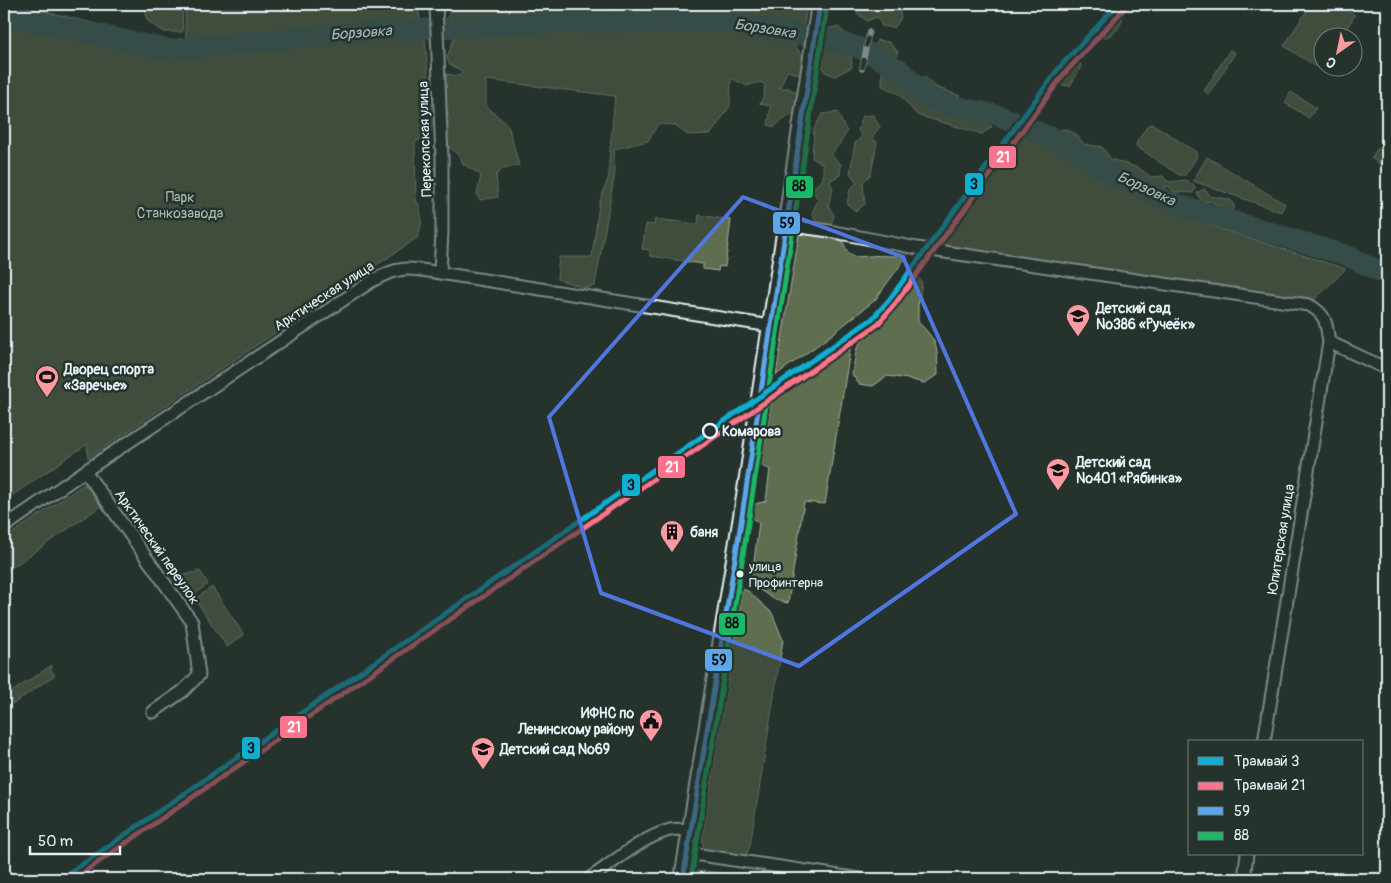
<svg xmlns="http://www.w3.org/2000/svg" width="1391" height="883" font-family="Pangolin,sans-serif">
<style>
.green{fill:#5e6e50;stroke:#a3b0a4}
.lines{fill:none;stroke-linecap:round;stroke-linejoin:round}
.river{stroke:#466a69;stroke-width:21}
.street-casing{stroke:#e8f1f8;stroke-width:15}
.secondary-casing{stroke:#e8f1f8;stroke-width:20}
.street{stroke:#26332d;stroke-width:11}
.secondary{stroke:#26332d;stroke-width:16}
.rail-casing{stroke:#e8f1f8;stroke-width:5.5}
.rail{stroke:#26332d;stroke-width:4;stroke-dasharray:11;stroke-linecap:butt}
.bus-1-casing{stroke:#26332d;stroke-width:9}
.bus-2-casing{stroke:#26332d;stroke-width:9}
.bus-1{stroke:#5aa8eb;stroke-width:5}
.bus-2{stroke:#1ab867;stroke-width:5}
.tram-1-casing{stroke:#26332d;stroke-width:9}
.tram-2-casing{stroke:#26332d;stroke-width:9}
.tram-1{stroke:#0dafd3;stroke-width:5}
.tram-2{stroke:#fc738d;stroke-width:5}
.marked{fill:none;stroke:#5077e0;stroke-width:4;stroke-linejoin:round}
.stop-dot{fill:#26332d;stroke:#e8f1f8;stroke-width:2.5}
.bus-dot{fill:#e8f1f8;stroke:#26332d;stroke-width:2}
.labels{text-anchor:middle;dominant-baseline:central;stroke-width:5;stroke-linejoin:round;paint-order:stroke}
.bus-label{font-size:13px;fill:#e8f1f8;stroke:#26332d;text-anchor:start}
.street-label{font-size:14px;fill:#e8f1f8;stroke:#26332d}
.park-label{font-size:14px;fill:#b1bdb5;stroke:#26332d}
.poi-label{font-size:14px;font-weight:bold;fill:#e8f1f8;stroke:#26332d;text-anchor:start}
.stop-label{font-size:14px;font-weight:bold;fill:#e8f1f8;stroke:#26332d;text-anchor:start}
.water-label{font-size:15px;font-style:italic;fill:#a7bbbf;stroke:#26332d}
.line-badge{stroke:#26332d;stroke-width:2}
.badge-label{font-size:14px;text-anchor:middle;font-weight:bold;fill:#fff}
.pale-badge-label{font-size:14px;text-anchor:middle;font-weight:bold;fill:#111}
</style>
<rect width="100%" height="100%" fill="#26332d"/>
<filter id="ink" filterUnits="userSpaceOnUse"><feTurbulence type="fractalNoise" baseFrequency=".02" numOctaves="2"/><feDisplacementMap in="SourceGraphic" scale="10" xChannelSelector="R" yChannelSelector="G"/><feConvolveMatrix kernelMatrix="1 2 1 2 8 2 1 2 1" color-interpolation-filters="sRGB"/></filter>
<g filter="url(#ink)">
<path class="green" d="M4 4H14L167 41 186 38 185 4H417L421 24 422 39H425L432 123 431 132 415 143 416 200C423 209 423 228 417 238L88 458 87 444 4 501Z
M493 4H807L804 25 796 28 792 41 805 60 799 74 787 71 780 88H789L798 94 797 111C790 117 780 120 775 127L768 125 771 106 760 104 764 95 765 84 759 82 747 86 731 78 730 106 711 134 687 135 675 125 658 124 648 141 614 149 615 172 595 286 585 288 557 279 559 257H592L599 204 609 176V161L615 96 486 80V106L508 125 519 165 504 168 496 175 498 197 480 200 477 195 481 175 463 164 461 158 446 144 445 127 450 120 442 97 441 78 446 74 459 76 462 71 449 64 447 57 457 31 453 22 449 25V10L459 6Z
M856 4H898L901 18 894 28 882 26 877 17 867 21 857 13Z
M1121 4H1135L1124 11C1121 28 1117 34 1100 39L1097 29Z
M1311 4H1337L1355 15 1341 37 1324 38 1323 64 1320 69 1284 46Z
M182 6 183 32H164L148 21 146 17V7Z
M838 27 850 37 852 67 835 76 825 72 818 59 823 29Z
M877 40 889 42 898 52 892 72 902 77 924 104 985 119 992 127 982 134 917 115 899 94 882 86V69L871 57Z
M1230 50 1235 53 1209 94 1204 91Z
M1078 56 1081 67 1070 86 1060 85 1055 78 1069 58Z
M925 77 936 87 960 96 953 101 945 98 934 101 919 91 915 78Z
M1291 92 1316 108 1309 118 1285 103Z
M837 112 847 132 840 143 831 155 841 164 840 175 830 181 833 189 828 205 834 215 830 228 818 226 812 213 818 200 812 189 823 179V164L812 158 814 129 822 114Z
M873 115 880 127 872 137 877 142 871 174 863 182 865 204 856 211 847 204 850 189 857 183 850 173 855 143 862 136 858 130 863 116Z
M1153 124 1196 152 1197 157 1185 175H1179L1136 146 1137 142 1148 125Z
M1066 129 1076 134 1084 144 1102 147 1111 159 1139 168 1151 177 1163 176 1168 182 1187 180 1195 187 1193 193 1175 192 1168 186 1157 189 1148 180C1134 181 1119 173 1111 161L1105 163 1090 156 1083 146 1070 142 1063 137 1060 130Z
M1023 133 1052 147 1111 183 1180 213 1221 229 1346 269 1309 305 931 247Z
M1378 148 1387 154V169L1371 158Z
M1207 157 1285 204 1281 212 1193 181Z
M1204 189 1211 196 1231 200 1235 208 1228 212 1210 201 1202 202 1197 193Z
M699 215 731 220 725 267 719 266 718 271 703 269V264L650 256V250L642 249 646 224 654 225 655 219 698 224Z
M810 233 842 240C851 260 850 257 870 256 878 255 886 256 894 256L900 251 909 253 875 300 830 336 776 375 799 235Z
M918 277 922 282 918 306V322C939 342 937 347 938 375L924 383 908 379 887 376 873 386 859 384 852 374 857 348 864 336 895 303 907 283Z
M852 338 825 504 804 502 788 603 775 600 751 584 759 523 753 519 755 504 766 501 770 469 761 466 772 398Z
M84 484 89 490 95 489 102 503 101 506 4 573V539Z
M200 571 208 584 193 595 181 576Z
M212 587 244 635 227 647 195 599Z
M742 589 748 591 772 613 783 640 750 846 746 855 741 856 707 850 704 847 702 841Z
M52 665 51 670 55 675 13 704 10 698V693Z
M696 871H707L742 876V879H694Z"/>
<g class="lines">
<path class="river" d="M4 15 171 50 336 34 531 23 723 22 828 39 857 47 899 69 928 98 944 104 997 115 1062 142 1115 176 1173 203 1348 256 1387 275"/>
<g class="street-casing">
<path id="street" d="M436 4 442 159V231L440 273
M786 225 829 231 917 248 1309 305C1327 315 1326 323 1329 342L1264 742
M1329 342 1387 369
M85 471 192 622 199 675 183 691 153 712
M4 527 85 471 372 281C400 265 410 268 440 273L771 326
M687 853 860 879
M589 879C613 863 642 837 670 830 677 828 683 830 690 830
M1244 879 1247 854"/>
</g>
<g class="secondary-casing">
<path id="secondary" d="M683 879 742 516 820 4"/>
</g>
<use href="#street" class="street"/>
<use href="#secondary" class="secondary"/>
<g class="rail-casing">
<path id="rail" d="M862 69 869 32"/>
</g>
<use href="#rail" class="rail"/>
<g class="bus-1-casing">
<path id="bus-1" d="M683 879 742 516 820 4"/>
</g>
<g class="bus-2-casing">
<path id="bus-2" d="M691 879 749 517 827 5"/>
</g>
<use href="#bus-1" class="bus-1"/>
<use href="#bus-2" class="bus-2"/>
<g class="tram-1-casing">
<path id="tram-1" d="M61 879 872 319 889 300 1058 69 1118 4"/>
</g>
<g class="tram-2-casing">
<path id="tram-2" d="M74 879 877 325 895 304 1064 74 1124 9"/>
</g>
<use href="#tram-1" class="tram-1"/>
<use href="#tram-2" class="tram-2"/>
</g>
</g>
<path d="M0 0H1391V883H0ZM743 197 903 257 1016 514 799 666 601 593 549 417Z" fill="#26332d" fill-opacity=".55" fill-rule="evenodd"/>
<path class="marked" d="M743 197 903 257 1016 514 799 666 601 593 549 417Z"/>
<defs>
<g id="school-pin" transform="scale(1.25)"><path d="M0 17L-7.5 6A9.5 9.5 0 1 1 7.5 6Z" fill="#ff9aa2" stroke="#26332d"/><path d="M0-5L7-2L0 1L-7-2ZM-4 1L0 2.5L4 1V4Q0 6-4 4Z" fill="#111"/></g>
<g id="stadium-pin" transform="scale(1.25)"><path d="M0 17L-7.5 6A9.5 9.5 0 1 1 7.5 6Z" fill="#ff9aa2" stroke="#26332d"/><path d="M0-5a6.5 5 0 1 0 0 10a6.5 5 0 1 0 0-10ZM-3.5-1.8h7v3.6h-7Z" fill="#111"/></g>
<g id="building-pin" transform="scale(1.25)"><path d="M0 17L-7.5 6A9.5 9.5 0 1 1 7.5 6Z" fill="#ff9aa2" stroke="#26332d"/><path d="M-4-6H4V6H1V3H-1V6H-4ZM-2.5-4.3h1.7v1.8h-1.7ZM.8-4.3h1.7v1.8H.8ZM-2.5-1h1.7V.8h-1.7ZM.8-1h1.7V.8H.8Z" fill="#111"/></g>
<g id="civic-pin" transform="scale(1.25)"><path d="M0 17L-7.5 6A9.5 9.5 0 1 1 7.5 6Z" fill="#ff9aa2" stroke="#26332d"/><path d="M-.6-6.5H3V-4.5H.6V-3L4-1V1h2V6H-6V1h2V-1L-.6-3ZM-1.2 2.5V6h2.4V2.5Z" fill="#111"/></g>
</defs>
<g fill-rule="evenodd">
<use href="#school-pin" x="1078" y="316"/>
<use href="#stadium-pin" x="47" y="377"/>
<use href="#school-pin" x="1058" y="470"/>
<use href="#building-pin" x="672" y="532"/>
<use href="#civic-pin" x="651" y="721"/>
<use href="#school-pin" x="483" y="749"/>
</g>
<circle class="stop-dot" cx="710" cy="431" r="7"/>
<circle class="bus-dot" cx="740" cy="574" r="4.5"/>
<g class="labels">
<g class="bus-label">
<text x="749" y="567">улица<tspan x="749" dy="16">Профинтерна</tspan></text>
</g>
<g class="street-label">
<text transform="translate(425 139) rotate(-92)">Перекопская улица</text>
<text transform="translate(324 296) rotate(-33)">Арктическая улица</text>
<text transform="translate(1281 539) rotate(-81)">Юпитерская улица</text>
<text transform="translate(157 547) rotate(55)">Арктический переулок</text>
</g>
<g class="park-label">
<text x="180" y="197">Парк<tspan x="180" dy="16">Станкозавода</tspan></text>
</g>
<g class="poi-label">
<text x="1096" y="308">Детский сад<tspan x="1096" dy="16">№386 «Ручеёк»</tspan></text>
<text x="64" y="369">Дворец спорта<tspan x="64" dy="16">«Заречье»</tspan></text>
<text x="1076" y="462">Детский сад<tspan x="1076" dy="16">№401 «Рябинка»</tspan></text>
<text x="690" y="532">баня</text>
<text x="634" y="713" text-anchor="end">ИФНС по<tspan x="634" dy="16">Ленинскому району</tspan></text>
<text x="500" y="749">Детский сад №69</text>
</g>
<g class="stop-label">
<text x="722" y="431">Комарова</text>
</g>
<g class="water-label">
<text transform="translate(765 29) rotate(9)">Борзовка</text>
<text transform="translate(361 33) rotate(-4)">Борзовка</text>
<text transform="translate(1146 189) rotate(25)">Борзовка</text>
</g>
</g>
<g class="line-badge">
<rect x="988" y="145" width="29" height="24" rx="5" fill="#fc738d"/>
<rect x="964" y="172" width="20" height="24" rx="5" fill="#0dafd3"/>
<rect x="785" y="175" width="29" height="24" rx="5" fill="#1ab867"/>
<rect x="772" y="211" width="29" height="24" rx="5" fill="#5aa8eb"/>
<rect x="657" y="455" width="29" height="24" rx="5" fill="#fc738d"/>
<rect x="621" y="473" width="20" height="24" rx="5" fill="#0dafd3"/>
<rect x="718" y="612" width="28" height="24" rx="5" fill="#1ab867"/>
<rect x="704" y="648" width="29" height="24" rx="5" fill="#5aa8eb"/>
<rect x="279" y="715" width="29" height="24" rx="5" fill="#fc738d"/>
<rect x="241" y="736" width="20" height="24" rx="5" fill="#0dafd3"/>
</g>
<g class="badge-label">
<text x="1003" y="162">21</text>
<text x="672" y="472">21</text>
<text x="294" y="732">21</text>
</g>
<g class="pale-badge-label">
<text x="974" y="189">3</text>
<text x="799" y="191">88</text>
<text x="787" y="228">59</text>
<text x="631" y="490">3</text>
<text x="732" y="628">88</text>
<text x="719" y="665">59</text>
<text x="251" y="753">3</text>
</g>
<rect width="1391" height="883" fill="none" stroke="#26332d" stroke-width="20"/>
<rect x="10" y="10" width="1371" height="863" fill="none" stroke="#e8f1f8" stroke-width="2" filter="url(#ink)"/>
<rect x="1188" y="740" width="175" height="115" fill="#26332d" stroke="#747f7e"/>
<rect x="1198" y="757" width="25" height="8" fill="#0dafd3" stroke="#747f7e"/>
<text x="1234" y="766" font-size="15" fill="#e8f1f8">Трамвай 3</text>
<rect x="1198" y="782" width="25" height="8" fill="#fc738d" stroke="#747f7e"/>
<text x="1234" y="790" font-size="15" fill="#e8f1f8">Трамвай 21</text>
<rect x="1198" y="807" width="25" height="8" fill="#5aa8eb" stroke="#747f7e"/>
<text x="1234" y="816" font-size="15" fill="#e8f1f8">59</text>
<rect x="1198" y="832" width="25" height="8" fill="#1ab867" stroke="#747f7e"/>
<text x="1234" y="840" font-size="15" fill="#e8f1f8">88</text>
<g transform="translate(1338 52) rotate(213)"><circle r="24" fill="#26332d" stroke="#747f7e"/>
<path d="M0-4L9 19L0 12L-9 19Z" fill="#ff9aa2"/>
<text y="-8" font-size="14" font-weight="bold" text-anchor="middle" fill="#e8f1f8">С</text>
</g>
<path d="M30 846v8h90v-8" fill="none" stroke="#e8f1f8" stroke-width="2.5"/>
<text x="38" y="846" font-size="15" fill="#e8f1f8" stroke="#26332d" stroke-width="4" paint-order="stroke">50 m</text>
</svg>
